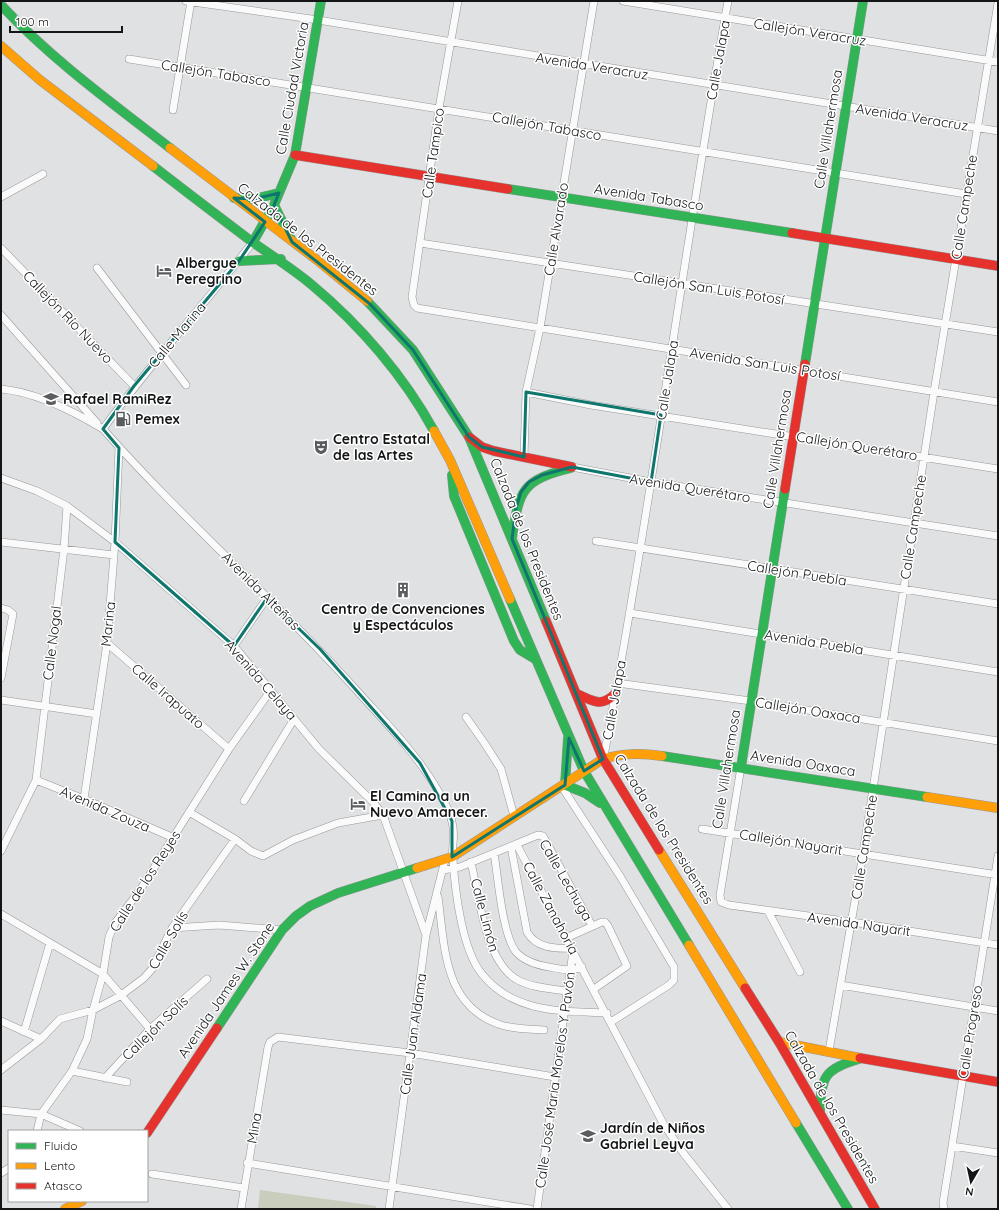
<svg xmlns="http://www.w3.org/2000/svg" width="999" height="1210" font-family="Quicksand,sans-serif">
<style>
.green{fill:#c9cdbd}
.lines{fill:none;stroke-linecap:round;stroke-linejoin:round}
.street-casing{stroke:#969798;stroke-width:8}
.fast-casing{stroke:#969798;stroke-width:10}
.slow-casing{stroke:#969798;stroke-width:10}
.jam-casing{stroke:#969798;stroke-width:10}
.street{stroke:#fafafb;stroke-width:7}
.fast{stroke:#30b455;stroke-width:9}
.slow{stroke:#ff9f0a;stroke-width:9}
.jam{stroke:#e5322d;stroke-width:9}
.marked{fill:none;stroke:#0f766e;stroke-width:3;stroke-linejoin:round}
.labels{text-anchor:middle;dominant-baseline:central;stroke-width:3;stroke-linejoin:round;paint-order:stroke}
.street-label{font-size:14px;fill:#141516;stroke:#fff}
.poi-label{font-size:14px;font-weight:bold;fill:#141516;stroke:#fff;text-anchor:start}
</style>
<rect width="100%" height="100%" fill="#e0e1e3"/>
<path class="green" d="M260 1190 376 1206V1209H258Z"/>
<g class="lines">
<g class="street-casing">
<path id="street" d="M186 1 318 20 998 131
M458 1 439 108 412 297 414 305 417 308 998 402
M623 1 998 62
M129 59 966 194
M173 110 191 1
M1 197 43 174
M420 243 998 332
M1 248 134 386
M97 268 186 385
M1 315 97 423
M1 389C36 392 73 411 103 429 184 521 277 601 359 693 386 723 416 753 437 789 443 799 450 811 452 822 456 835 451 847 453 859 455 891 462 950 482 974 513 1013 561 1011 607 1013
M526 392 591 405 998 469
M103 429C150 364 204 305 253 242
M524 457 526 392 540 328 594 1
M572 467 651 482 998 536
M1 478 37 491 67 506 115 542 234 646 319 749 374 803 383 815 426 935
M596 541 998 604
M1 542 114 555
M1 608 8 610 13 614 1 678
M630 613 998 672
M107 643 229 749
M234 646 267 598
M617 683 751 701 998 741
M1 700 97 714
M466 717 485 744 501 769 514 816
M604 756C651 506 684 252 728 1
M741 767 720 895 721 902 729 905 852 922 998 945
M36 780 84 799 174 838
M562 787 620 876 674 967V980L669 985 611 1022
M84 799 107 643 115 542 119 448
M244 801 294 719
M189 812 235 839 251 851 263 856 293 840 338 823 383 815
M702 829 998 875
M517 845 664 1125 684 1154 728 1209
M511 847 527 932C536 948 555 949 572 948
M1 851 36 780 64 549 67 506
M494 853C498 877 502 934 516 952 524 961 537 965 549 967 560 969 571 972 582 967
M471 862C479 896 485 960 516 979 528 987 552 989 567 991
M443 870 460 867 538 835 543 836 592 926
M438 897C445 947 443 1006 501 1025 515 1029 530 1029 544 1030
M768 911 800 972
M1 914 103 974 150 1029
M172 928 219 925 282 930
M566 938 602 922H605L608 926 627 966 594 989
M840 985 998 1011
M1 1021 41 1039
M24 1032 50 943
M829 1051 863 854 934 392 998 3
M1 1070 41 1039 60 1019 93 1010 120 996 144 978 152 969 172 928 235 839
M72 1071 127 1082
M105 1078 150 1029 207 979
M1 1110 41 1114 80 1131
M37 1131 41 1114 72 1071 87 1039 93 1010 103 974 109 937 115 923 140 890 229 749 271 690
M952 1146 998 1153
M247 1163 530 1209
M1 1173 9 1168
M152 1174 244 1188
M241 1209 268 1047 270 1042 278 1037 410 1053 555 1077
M389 1209 426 935 445 860
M537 1209 573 951
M944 1209 943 1203 998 856"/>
</g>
<g class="fast-casing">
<path id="fast" d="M1 5C51 59 112 103 170 148
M153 166C185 191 218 216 251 241 272 256 293 269 312 285 360 325 404 376 434 431
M508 189 792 233
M234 198 254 199 279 193
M274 205 291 239
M253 242 274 205 295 155 321 1
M239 261 281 259
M367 301 413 350 469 437 546 621
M805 364 863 1
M452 475 454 496 514 641 520 650 535 659
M512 538C519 490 522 480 571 468
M510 599 584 771 689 945
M568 738 565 785 585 793 600 803
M662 756 927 797
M741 767 785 489
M217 1028 282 930 296 916 310 906 338 893 417 868
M820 1111C821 1076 825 1069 859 1059
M796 1123 848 1209"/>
</g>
<g class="slow-casing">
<path id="slow" d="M1 46 40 80 153 166
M170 148 317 260 367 301
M434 431 450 460 510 599
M927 797 998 808
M659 850 745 988
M417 868 452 857 603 759C624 753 641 753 662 756
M689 945 796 1123
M779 1042 860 1058
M65 1209 82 1201"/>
</g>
<g class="jam-casing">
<path id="jam" d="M295 155 508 189
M792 233 998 266
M469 437 482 447 494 451 572 467
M785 489 805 364
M546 621 603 759 659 850
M577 694C594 701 601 708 616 693
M745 988 779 1042 875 1209
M860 1058 998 1082
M147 1133 217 1028"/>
</g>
<use href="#street" class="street"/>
<use href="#fast" class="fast"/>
<use href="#slow" class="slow"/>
<use href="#jam" class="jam"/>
</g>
<path class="marked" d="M279 193 274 205 292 242 370 304 413 350 469 437 482 447 524 457 526 392 661 415 651 482 572 467 542 475 529 482 521 492 516 508 512 539 603 759 584 771 569 738 565 785 452 857V821L420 763 320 649 267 598 234 646 115 542 119 448 103 429 134 386 239 261 265 222 234 198 254 199Z"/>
<defs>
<g id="hotel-bare" transform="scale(1.2)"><path d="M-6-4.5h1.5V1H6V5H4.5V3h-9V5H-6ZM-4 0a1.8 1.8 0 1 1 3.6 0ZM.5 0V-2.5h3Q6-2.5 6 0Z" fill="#5b5c5e" stroke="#fff" stroke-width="2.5" paint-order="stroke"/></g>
<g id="school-bare" transform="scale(1.2)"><path d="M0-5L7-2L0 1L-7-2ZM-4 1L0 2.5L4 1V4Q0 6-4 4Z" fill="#5b5c5e" stroke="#fff" stroke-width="2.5" paint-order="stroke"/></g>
<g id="fuel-bare" transform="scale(1.2)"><path d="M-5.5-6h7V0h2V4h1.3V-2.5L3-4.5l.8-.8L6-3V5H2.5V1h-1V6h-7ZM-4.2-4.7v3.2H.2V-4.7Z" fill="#5b5c5e" stroke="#fff" stroke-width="2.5" paint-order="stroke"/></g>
<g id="theatre-bare" transform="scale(1.2)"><path d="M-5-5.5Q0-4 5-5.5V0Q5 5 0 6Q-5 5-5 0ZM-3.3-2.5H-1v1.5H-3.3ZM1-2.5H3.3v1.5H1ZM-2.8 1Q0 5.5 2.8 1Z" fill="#5b5c5e" stroke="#fff" stroke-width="2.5" paint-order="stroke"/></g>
<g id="building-bare" transform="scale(1.2)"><path d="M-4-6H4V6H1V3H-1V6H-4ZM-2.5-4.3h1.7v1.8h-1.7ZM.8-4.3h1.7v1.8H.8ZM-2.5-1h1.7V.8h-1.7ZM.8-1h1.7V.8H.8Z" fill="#5b5c5e" stroke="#fff" stroke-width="2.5" paint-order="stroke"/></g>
</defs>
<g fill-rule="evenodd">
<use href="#hotel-bare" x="164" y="271"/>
<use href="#school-bare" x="51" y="399"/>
<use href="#fuel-bare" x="123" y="419"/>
<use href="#theatre-bare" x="321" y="447"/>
<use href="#building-bare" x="403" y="590"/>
<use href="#hotel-bare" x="358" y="804"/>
<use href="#school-bare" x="588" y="1136"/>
</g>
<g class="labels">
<g class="street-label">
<text transform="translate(810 32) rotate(9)">Callejón Veracruz</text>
<text transform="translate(718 60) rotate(-80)">Calle Jalapa</text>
<text transform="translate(592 66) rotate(9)">Avenida Veracruz</text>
<text transform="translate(216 73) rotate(9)">Callejón Tabasco</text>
<text transform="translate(292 88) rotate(-80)">Calle Ciudad Victoria</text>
<text transform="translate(912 117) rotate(9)">Avenida Veracruz</text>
<text transform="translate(547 126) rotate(10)">Callejón Tabasco</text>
<text transform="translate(828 129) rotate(-81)">Calle Villahermosa</text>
<text transform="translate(433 153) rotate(-82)">Calle Tampico</text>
<text transform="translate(649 197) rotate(9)">Avenida Tabasco</text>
<text transform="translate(964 207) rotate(-81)">Calle Campeche</text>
<text transform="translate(556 229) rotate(-81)">Calle Alvarado</text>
<text transform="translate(308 239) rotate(38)">Calzada de los Presidentes</text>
<text transform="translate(709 288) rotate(9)">Callejón San Luis Potosí</text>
<text transform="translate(68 317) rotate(46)">Callejón Río Nuevo</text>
<text transform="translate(177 335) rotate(-50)">Calle Marina</text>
<text transform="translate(765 364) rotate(9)">Avenida San Luis Potosí</text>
<text transform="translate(667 380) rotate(-81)">Calle Jalapa</text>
<text transform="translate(857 446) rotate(9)">Callejón Querétaro</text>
<text transform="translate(777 449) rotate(-81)">Calle Villahermosa</text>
<text transform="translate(690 488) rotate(9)">Avenida Querétaro</text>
<text transform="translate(913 527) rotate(-81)">Calle Campeche</text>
<text transform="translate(527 539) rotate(68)">Calzada de los Presidentes</text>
<text transform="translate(797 573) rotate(9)">Callejón Puebla</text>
<text transform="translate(261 591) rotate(45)">Avenida Alteñas</text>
<text transform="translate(108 624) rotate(-84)">Marina</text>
<text transform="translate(814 642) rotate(9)">Avenida Puebla</text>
<text transform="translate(52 643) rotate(-83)">Calle Nogal</text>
<text transform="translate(261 680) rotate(49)">Avenida Celaya</text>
<text transform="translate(168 696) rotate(41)">Calle Irapuato</text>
<text transform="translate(614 700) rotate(-80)">Calle Jalapa</text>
<text transform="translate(808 710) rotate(9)">Callejón Oaxaca</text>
<text transform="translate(803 763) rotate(9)">Avenida Oaxaca</text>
<text transform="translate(726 769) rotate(-81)">Calle Villahermosa</text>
<text transform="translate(105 809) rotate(23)">Avenida Zouza</text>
<text transform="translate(664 829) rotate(58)">Calzada de los Presidentes</text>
<text transform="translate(791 842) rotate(9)">Callejón Nayarit</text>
<text transform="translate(864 847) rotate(-81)">Calle Campeche</text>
<text transform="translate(566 880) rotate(60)">Calle Lechuga</text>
<text transform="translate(145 881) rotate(-57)">Calle de los Reyes</text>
<text transform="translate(551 908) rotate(62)">Calle Zanahoria</text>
<text transform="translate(485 915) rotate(75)">Calle Limón</text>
<text transform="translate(859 924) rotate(8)">Avenida Nayarit</text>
<text transform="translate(168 940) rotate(-60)">Calle Solís</text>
<text transform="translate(226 990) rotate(-56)">Avenida James W. Stone</text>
<text transform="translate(155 1028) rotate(-44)">Callejón Solís</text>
<text transform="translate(970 1032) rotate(-81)">Calle Progreso</text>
<text transform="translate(413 1034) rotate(-82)">Calle Juan Aldama</text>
<text transform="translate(555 1080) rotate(-82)">Calle José María Morelos Y Pavón</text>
<text transform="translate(832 1107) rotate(60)">Calzada de los Presidentes</text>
<text transform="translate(254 1128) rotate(-80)">Mina</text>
</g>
<g class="poi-label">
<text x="176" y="263">Albergue<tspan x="176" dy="16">Peregrino</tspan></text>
<text x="63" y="399">Rafael RamiRez</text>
<text x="135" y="419">Pemex</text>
<text x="333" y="439">Centro Estatal<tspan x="333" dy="16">de las Artes</tspan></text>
<text x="403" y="609" text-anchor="middle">Centro de Convenciones<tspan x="403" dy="16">y Espectáculos</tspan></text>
<text x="370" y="796">El Camino a un<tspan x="370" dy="16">Nuevo Amanecer.</tspan></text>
<text x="600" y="1128">Jardín de Niños<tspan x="600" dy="16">Gabriel Leyva</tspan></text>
</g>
</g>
<rect width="999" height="1210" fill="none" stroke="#141516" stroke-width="4"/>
<rect x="8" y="1130" width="140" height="72" fill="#ffffff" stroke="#a1a1a2"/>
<rect x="16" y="1143" width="20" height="6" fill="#30b455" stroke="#a1a1a2"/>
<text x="44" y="1150" font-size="12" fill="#141516">Fluido</text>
<rect x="16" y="1163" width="20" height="6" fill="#ff9f0a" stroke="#a1a1a2"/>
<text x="44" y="1170" font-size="12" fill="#141516">Lento</text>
<rect x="16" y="1183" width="20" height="6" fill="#e5322d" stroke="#a1a1a2"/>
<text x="44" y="1190" font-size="12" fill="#141516">Atasco</text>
<g transform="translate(971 1182) rotate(189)" stroke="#ffffff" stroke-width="3" paint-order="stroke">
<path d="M0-3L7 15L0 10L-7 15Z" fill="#141516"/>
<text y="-6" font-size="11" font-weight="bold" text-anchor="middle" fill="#141516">N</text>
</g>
<path d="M10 26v6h112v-6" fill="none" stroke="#141516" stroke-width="2"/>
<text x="16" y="26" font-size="12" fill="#141516" stroke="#ffffff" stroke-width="3" paint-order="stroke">100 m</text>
</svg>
